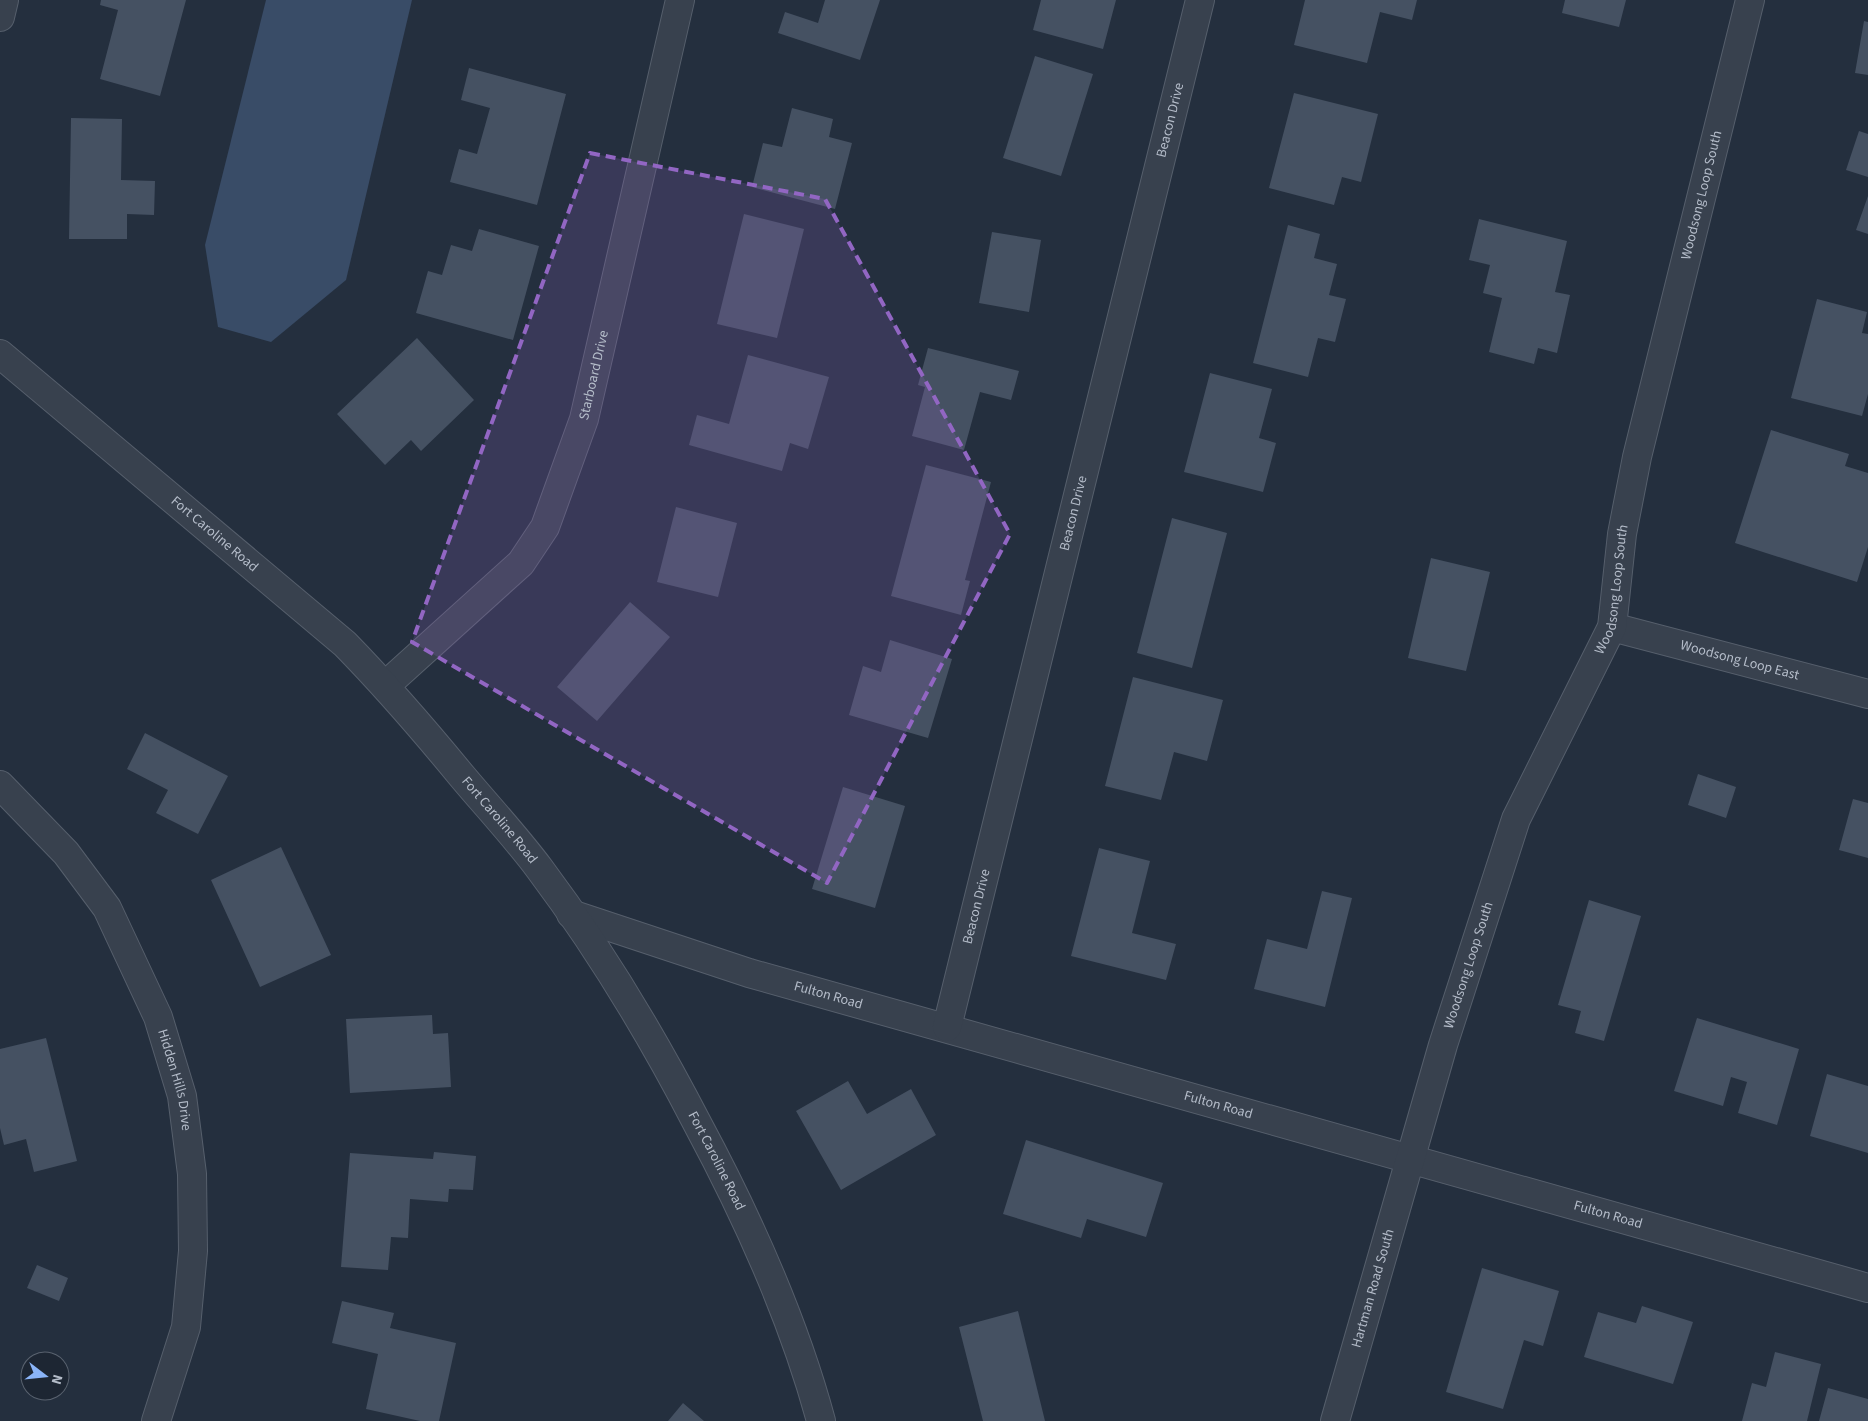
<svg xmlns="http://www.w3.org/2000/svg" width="1868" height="1421" font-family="'Source Sans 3',sans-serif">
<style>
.water{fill:#394c67}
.building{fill:#455162}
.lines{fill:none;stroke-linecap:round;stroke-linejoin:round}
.minor-casing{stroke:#565f6c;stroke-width:30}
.tertiary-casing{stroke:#565f6c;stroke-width:30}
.minor{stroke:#38414e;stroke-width:28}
.tertiary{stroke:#38414e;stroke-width:28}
.marked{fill:#9266c3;fill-opacity:0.2;stroke:#9266c3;stroke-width:4;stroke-dasharray:10 6;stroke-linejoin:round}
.labels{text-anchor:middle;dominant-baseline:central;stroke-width:4.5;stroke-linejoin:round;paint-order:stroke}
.street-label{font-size:14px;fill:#b4bcc9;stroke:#1d2633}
</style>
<rect width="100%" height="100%" fill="#242f3e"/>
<path class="water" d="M266 0H412L346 280 271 342 218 327 205 245Z"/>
<path class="building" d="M101 0H186L160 96 100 79 118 10 100 5Z
M825 0H880L860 60 778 33 785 12 818 23Z
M1041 0H1116L1103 49 1033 30Z
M1305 0H1417L1412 20 1380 12 1367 63 1294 45Z
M1565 0H1626L1619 27 1562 13Z
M1864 21 1868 22V75L1855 73Z
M1035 56 1093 74 1061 176 1003 158Z
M469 68 566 94 537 205 450 182 459 149 477 154 490 108 461 100Z
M1294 93 1378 114 1361 182 1342 177 1334 205 1269 188Z
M792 108 833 119 829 137 852 143 835 209 752 187 763 143 782 147Z
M71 118 122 119 121 180 155 181 154 215 127 214V239H69Z
M1859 131 1868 134V177L1846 170Z
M1868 196V234L1856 230Z
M744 214 804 229 777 338 717 324Z
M1479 219 1567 241 1555 292 1570 295 1557 353 1538 348 1534 364 1489 352 1502 298 1483 293 1490 265 1469 260Z
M1288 225 1320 234 1314 258 1337 264 1329 295 1346 299 1335 342 1318 338 1308 377 1253 363Z
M479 229 539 246 513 340 416 313 428 271 442 275 451 245 472 251Z
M992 232 1041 240 1029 312 979 303Z
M1817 299 1867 312 1862 333 1868 334V394L1862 416 1791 398Z
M417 338 474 400 421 451 411 440 385 465 337 414Z
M928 348 1019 371 1011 400 980 392 964 450 912 436 925 387 918 385Z
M748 355 829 377 808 449 790 443 782 471 689 445 697 415 729 424Z
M1210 373 1272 389 1259 438 1276 443 1263 492 1184 472Z
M1771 430 1849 454 1845 466 1868 473V547L1857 582 1735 543Z
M926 465 991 482 965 580 970 581 961 615 891 596Z
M676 507 737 523 718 597 657 582Z
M1172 518 1227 533 1192 668 1137 653Z
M1431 558 1490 572 1466 671 1408 658Z
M630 602 670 637 597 721 557 687Z
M890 640 952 659 928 738 849 715 863 666 881 672Z
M1133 677 1223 700 1207 761 1174 752 1161 800 1105 786Z
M145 733 228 776 198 834 156 813 168 790 127 769Z
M1698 774 1736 787 1726 818 1688 805Z
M843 787 905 806 875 908 812 889Z
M1853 799 1868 803V858L1839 850Z
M281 847 331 955 260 987 211 880Z
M1099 848 1150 861 1132 933 1176 944 1166 980 1071 956Z
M1322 891 1352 898 1325 1007 1254 989 1267 939 1307 949Z
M1589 900 1641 916 1604 1041 1575 1033 1581 1011 1558 1005Z
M432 1015 433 1034 448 1033 451 1087 350 1093 346 1019Z
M1697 1018 1799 1049 1777 1125 1738 1113 1747 1082 1731 1077 1723 1106 1674 1091Z
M46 1038 77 1161 34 1172 26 1139 4 1145 0 1128V1049Z
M1827 1074 1868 1086V1153L1810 1136Z
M848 1081 867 1114 911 1089 936 1135 841 1190 796 1111Z
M1026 1140 1163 1183 1146 1237 1087 1219 1081 1238 1003 1214Z
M434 1152 476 1156 473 1190 449 1189 448 1202 410 1199 408 1238 391 1237 388 1270 341 1267 350 1153 433 1159Z
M37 1265 68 1278 59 1301 27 1288Z
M1482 1268 1559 1291 1543 1346 1524 1340 1503 1409 1446 1392Z
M342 1301 394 1313 390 1328 456 1343 439 1421H420L366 1409 378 1354 332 1343Z
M1642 1306 1693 1322 1673 1384 1584 1357 1598 1312 1636 1323Z
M1018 1311 1045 1421H983L959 1327Z
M1775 1352 1821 1364 1807 1421H1742L1752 1383 1766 1387Z
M1828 1388 1868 1399V1421H1819Z
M683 1403 704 1421H668Z"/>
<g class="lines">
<g class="minor-casing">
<g id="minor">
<path d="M0 17 4 0"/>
<path id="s1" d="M1612 627 1868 694"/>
<path id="s2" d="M386 685 521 563 545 527 584 419 680 0"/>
<path id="s3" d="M0 785 66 853 107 908 158 1017 182 1096 192 1174 193 1251 186 1327 156 1421"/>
<path id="s4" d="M571 914 749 973 1868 1288"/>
<path id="s5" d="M947 1027 1200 0"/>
<path id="s6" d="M1335 1421 1443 1045 1516 819 1612 627 1622 534 1637 457 1750 0"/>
</g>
</g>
<g class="tertiary-casing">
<g id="tertiary">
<path id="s7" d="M0 354 345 644C386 686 424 730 461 775 487 806 515 836 539 868 599 948 651 1034 697 1123 748 1218 793 1317 821 1421"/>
</g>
</g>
<use href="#minor" class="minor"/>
<use href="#tertiary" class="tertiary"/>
</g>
<path class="marked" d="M590 153 825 199 1010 534 827 883 412 642Z"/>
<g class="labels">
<g class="street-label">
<text stroke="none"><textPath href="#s5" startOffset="934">Beacon Drive</textPath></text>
<text stroke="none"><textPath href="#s6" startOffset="1285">Woodsong Loop South</textPath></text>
<text stroke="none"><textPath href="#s2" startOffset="385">Starboard Drive</textPath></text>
<text stroke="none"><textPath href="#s5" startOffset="529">Beacon Drive</textPath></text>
<text stroke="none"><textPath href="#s7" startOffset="280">Fort Caroline Road</textPath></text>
<text stroke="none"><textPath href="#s6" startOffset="880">Woodsong Loop South</textPath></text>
<text stroke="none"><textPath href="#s1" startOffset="132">Woodsong Loop East</textPath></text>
<text stroke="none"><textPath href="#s7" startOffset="685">Fort Caroline Road</textPath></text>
<text stroke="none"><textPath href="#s5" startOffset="124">Beacon Drive</textPath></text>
<text stroke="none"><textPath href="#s6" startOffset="475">Woodsong Loop South</textPath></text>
<text stroke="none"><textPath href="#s4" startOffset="270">Fulton Road</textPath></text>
<text stroke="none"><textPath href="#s3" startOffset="349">Hidden Hills Drive</textPath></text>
<text stroke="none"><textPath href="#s4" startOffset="675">Fulton Road</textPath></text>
<text stroke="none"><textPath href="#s7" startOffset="1090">Fort Caroline Road</textPath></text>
<text stroke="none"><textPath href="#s4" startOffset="1080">Fulton Road</textPath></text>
<text stroke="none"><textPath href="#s6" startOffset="138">Hartman Road South</textPath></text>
</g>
</g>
<g transform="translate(45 1376) rotate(106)"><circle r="24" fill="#1d2633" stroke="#59626f"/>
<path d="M0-4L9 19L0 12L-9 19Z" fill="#8ab4f8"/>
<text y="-8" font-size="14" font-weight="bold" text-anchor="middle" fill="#b4bcc9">N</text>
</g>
</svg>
